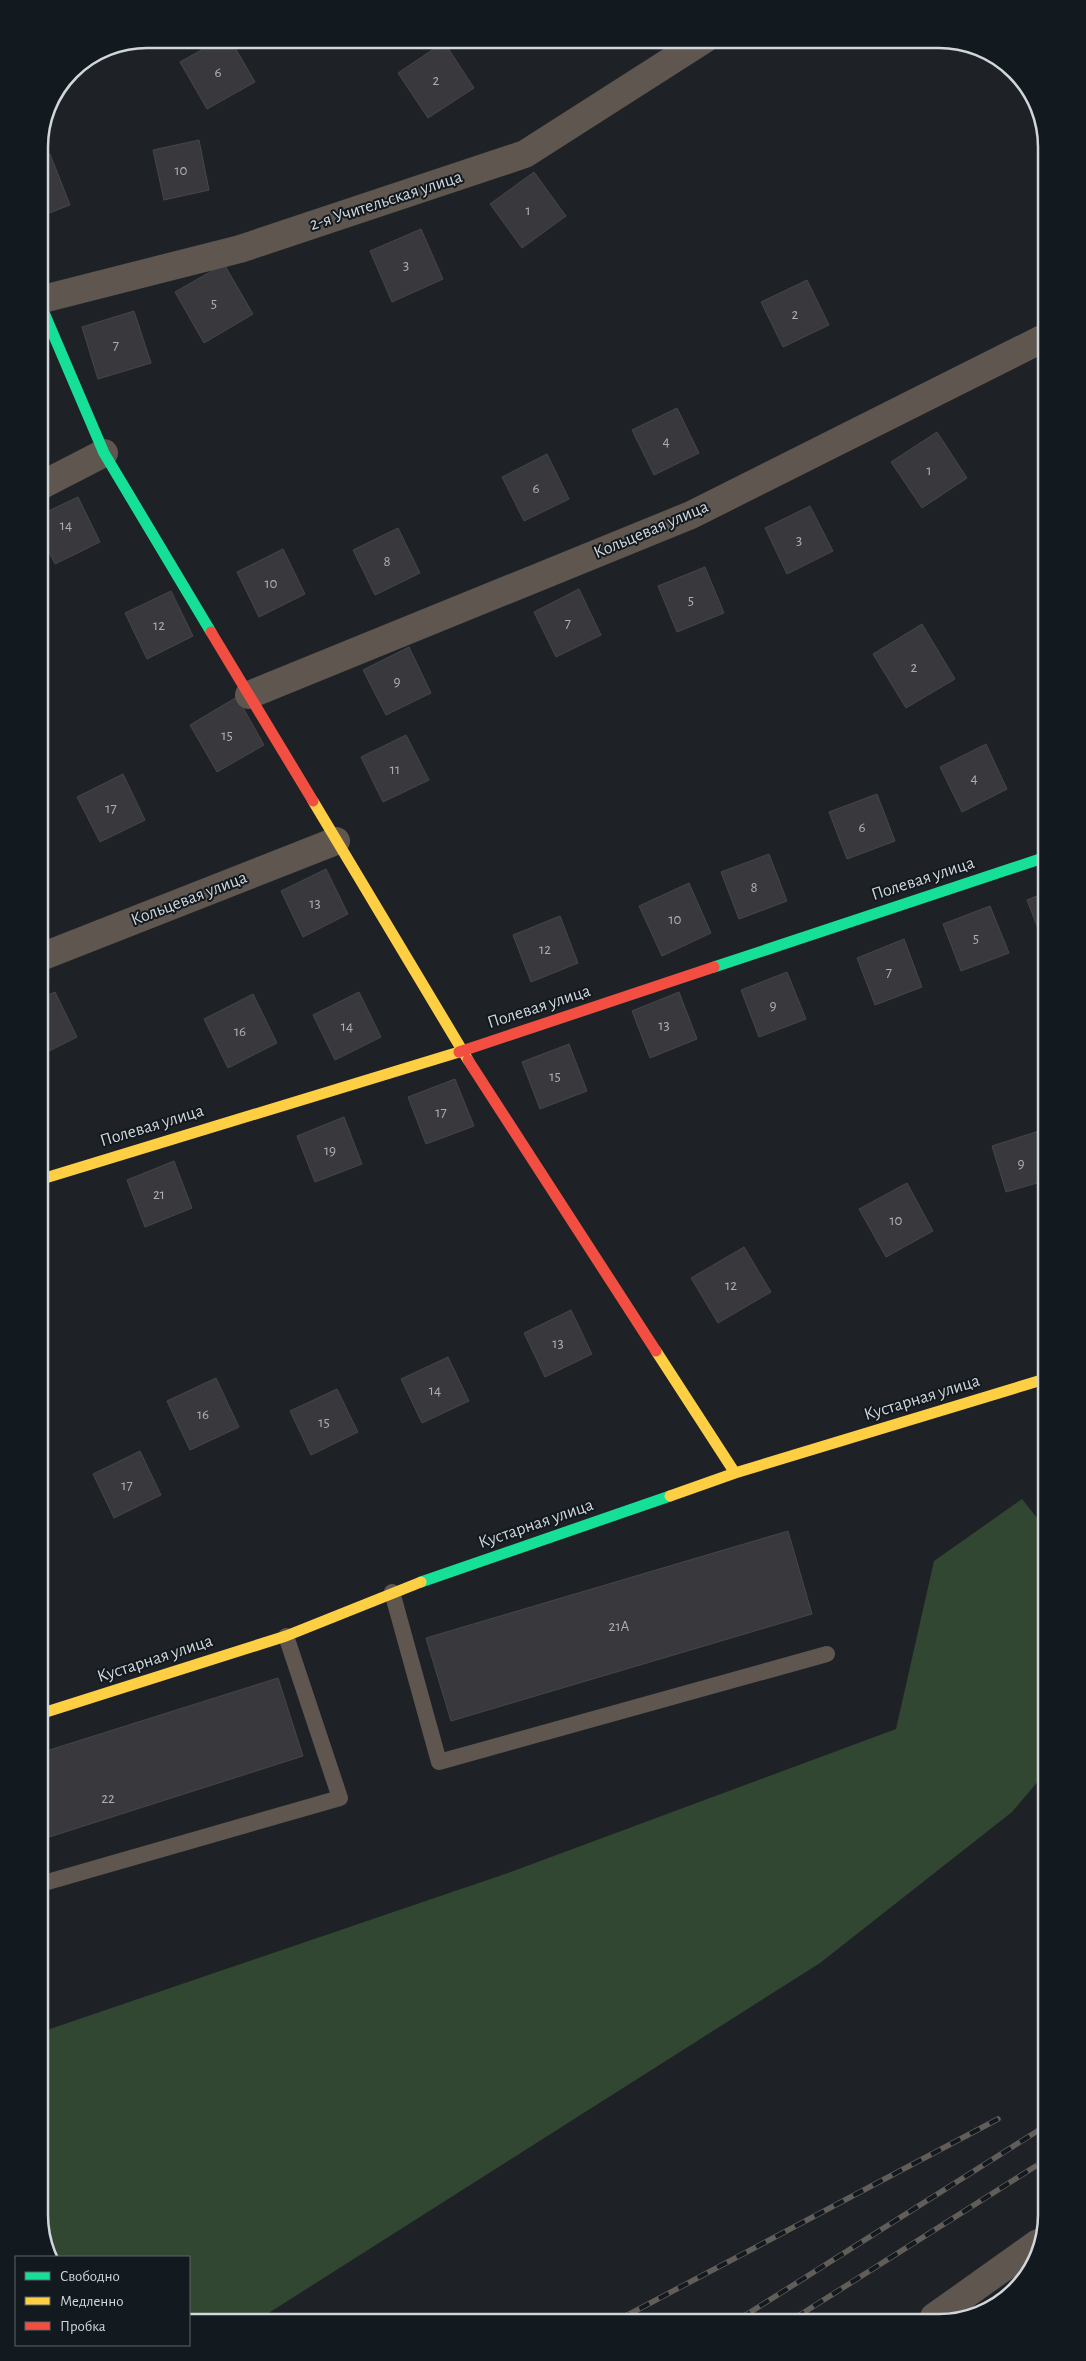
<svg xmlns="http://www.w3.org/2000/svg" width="1086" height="2361" font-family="'Alegreya Sans',sans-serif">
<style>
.green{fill:#314731}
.building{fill:#39393d;stroke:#464649}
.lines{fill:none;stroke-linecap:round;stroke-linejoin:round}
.lane{stroke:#5e564f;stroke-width:16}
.street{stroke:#5e564f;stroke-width:28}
.fast{stroke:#16e098;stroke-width:11}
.slow{stroke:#ffcf43;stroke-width:11}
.jam{stroke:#f24e42;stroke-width:11}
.rail-casing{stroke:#615d58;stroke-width:5.5}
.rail{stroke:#12191f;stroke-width:4;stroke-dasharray:11;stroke-linecap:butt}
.labels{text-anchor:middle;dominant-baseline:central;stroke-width:4;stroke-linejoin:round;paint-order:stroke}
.number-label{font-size:15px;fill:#abafb3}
.street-label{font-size:18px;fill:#d1d6da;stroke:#12191f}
.rim{fill:none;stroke:#d1d6da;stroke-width:2.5}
</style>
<rect width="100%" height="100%" fill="#1e2226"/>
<path class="green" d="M1022 1499 1045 1528 1046 1772 1012 1812 820 1963 256 2321 189 2322V2257H50L45 2249 44 2031 505 1874 896 1729 934 1561Z"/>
<path class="building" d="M221 39H230L255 82 207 109 180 62Z
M444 42 474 88 428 118 398 73Z
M199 140 209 190 164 200 153 150Z
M50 154 70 205 39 217V158Z
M534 172 566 216 522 248 490 204Z
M421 229 443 279 392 302 370 251Z
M224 264 253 314 204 343 175 292Z
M807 280 829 325 783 347 761 302Z
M134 311 151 363 98 379 82 327Z
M677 408 699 453 654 475 632 430Z
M937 432 967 478 922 508 891 462Z
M547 454 569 499 524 521 502 477Z
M78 497 100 542 55 564 40 534V515Z
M810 506 833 551 787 574 765 528Z
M398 528 420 573 375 595 353 550Z
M283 549 305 594 259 617 237 572Z
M705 567 724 613 677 632 658 586Z
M579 589 601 635 556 657 534 612Z
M171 591 193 636 147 659 125 613Z
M922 624 955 679 906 708 873 654Z
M409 647 431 693 386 715 363 670Z
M237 697 264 745 217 772 190 725Z
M406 735 429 780 383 802 361 757Z
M986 744 1007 789 962 812 940 767Z
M123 774 145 820 100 842 77 797Z
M877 794 895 841 847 859 829 812Z
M769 854 787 901 739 919 721 872Z
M326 869 348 914 303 937 281 891Z
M689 883 711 933 662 956 639 906Z
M1044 893V944L1027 900Z
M990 906 1009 953 961 971 943 924Z
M560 916 578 963 531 982 513 935Z
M904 939 922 987 875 1005 857 958Z
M787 972 806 1019 759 1037 741 990Z
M55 992 77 1037 41 1055V998Z
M359 992 381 1037 335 1060 313 1015Z
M679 992 697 1039 650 1058 632 1011Z
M253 994 277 1043 228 1068 204 1019Z
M569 1044 587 1091 540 1109 522 1062Z
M455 1079 474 1126 426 1144 408 1097Z
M344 1117 362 1164 315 1182 297 1136Z
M1042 1130 1044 1181 1006 1192 992 1146Z
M174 1161 192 1208 145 1227 127 1180Z
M907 1183 933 1231 886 1257 859 1209Z
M744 1247 771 1292 718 1323 691 1278Z
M571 1310 592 1354 545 1377 524 1333Z
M448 1357 469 1401 422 1423 401 1379Z
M216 1378 239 1427 190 1450 167 1401Z
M337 1389 358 1432 311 1455 290 1411Z
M140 1451 161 1495 114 1518 93 1474Z
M788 1531 812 1614 451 1721 426 1638Z
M278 1678 303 1756 43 1839V1752Z"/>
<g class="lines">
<path class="lane" d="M392 1592 439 1762 827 1654
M44 1883 340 1798 286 1636"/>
<path class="street" d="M39 300 240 249 525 154 705 39
M40 486 104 453
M249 695 691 515 1042 339
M41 957 336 841
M934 2317 1038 2243"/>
<path class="fast" d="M39 301 104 453 211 632
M714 967 1043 858
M421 1582 670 1496"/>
<path class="slow" d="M313 801 468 1060
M42 1179 459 1052
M656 1351 735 1473
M670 1496 735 1473 1045 1379
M43 1713 286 1636 421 1582"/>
<path class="jam" d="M211 632 313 801
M459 1052 714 967
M468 1060 656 1351"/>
<g class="rail-casing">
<path id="rail" d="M741 2318 1047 2125
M795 2318 1047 2159
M620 2319 998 2119"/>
</g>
<use href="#rail" class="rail"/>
</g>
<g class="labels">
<g class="number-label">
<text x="218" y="72">6</text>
<text x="436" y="80">2</text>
<text x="181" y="170">10</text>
<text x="528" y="210">1</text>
<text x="406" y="265">3</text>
<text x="214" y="303">5</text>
<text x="795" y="314">2</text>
<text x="116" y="345">7</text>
<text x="666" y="441">4</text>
<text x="929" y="470">1</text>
<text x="536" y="488">6</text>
<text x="66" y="525">14</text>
<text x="799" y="540">3</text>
<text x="387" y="561">8</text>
<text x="271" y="583">10</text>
<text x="691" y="600">5</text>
<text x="568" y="623">7</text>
<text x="159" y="625">12</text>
<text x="914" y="667">2</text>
<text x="397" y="681">9</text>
<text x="227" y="735">15</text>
<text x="395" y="769">11</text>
<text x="974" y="778">4</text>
<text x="111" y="808">17</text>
<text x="862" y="827">6</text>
<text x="754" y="887">8</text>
<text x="315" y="903">13</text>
<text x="675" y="919">10</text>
<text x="976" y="938">5</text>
<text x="545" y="949">12</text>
<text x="889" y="972">7</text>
<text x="773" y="1005">9</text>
<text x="664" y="1025">13</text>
<text x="347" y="1026">14</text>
<text x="240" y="1031">16</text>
<text x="555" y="1076">15</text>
<text x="441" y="1112">17</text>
<text x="330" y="1150">19</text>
<text x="1021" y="1163">9</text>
<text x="159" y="1194">21</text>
<text x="896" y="1220">10</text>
<text x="731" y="1285">12</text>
<text x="558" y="1343">13</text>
<text x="435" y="1390">14</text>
<text x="203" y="1414">16</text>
<text x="324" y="1422">15</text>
<text x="127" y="1485">17</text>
<text x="619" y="1626">21А</text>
<text x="108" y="1798">22</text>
</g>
<g class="street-label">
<text transform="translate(386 201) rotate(-18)">2-я Учительская улица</text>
<text transform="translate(651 530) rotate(-23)">Кольцевая улица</text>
<text transform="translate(923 879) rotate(-18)">Полевая улица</text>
<text transform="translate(189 899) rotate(-21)">Кольцевая улица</text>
<text transform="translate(539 1007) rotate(-18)">Полевая улица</text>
<text transform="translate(152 1126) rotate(-17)">Полевая улица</text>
<text transform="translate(922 1398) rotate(-17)">Кустарная улица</text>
<text transform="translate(536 1524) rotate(-19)">Кустарная улица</text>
<text transform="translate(155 1659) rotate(-18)">Кустарная улица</text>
</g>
</g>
<path d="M0 0H1086V2361H0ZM147 48H939A99 99 0 0 1 1038 147V2215A99 99 0 0 1 939 2314H147A99 99 0 0 1 48 2215V147A99 99 0 0 1 147 48Z" fill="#12191f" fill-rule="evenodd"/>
<path class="rim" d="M147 48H939A99 99 0 0 1 1038 147V2215A99 99 0 0 1 939 2314H147A99 99 0 0 1 48 2215V147A99 99 0 0 1 147 48Z"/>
<rect x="15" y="2256" width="175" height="90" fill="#12191f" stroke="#5e656a"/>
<rect x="25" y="2272" width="25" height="8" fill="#16e098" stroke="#5e656a"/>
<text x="60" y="2281" font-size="15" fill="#d1d6da">Свободно</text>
<rect x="25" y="2297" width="25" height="8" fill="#ffcf43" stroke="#5e656a"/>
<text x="60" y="2306" font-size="15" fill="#d1d6da">Медленно</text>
<rect x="25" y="2322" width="25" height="8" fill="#f24e42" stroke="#5e656a"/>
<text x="60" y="2331" font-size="15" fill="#d1d6da">Пробка</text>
</svg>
